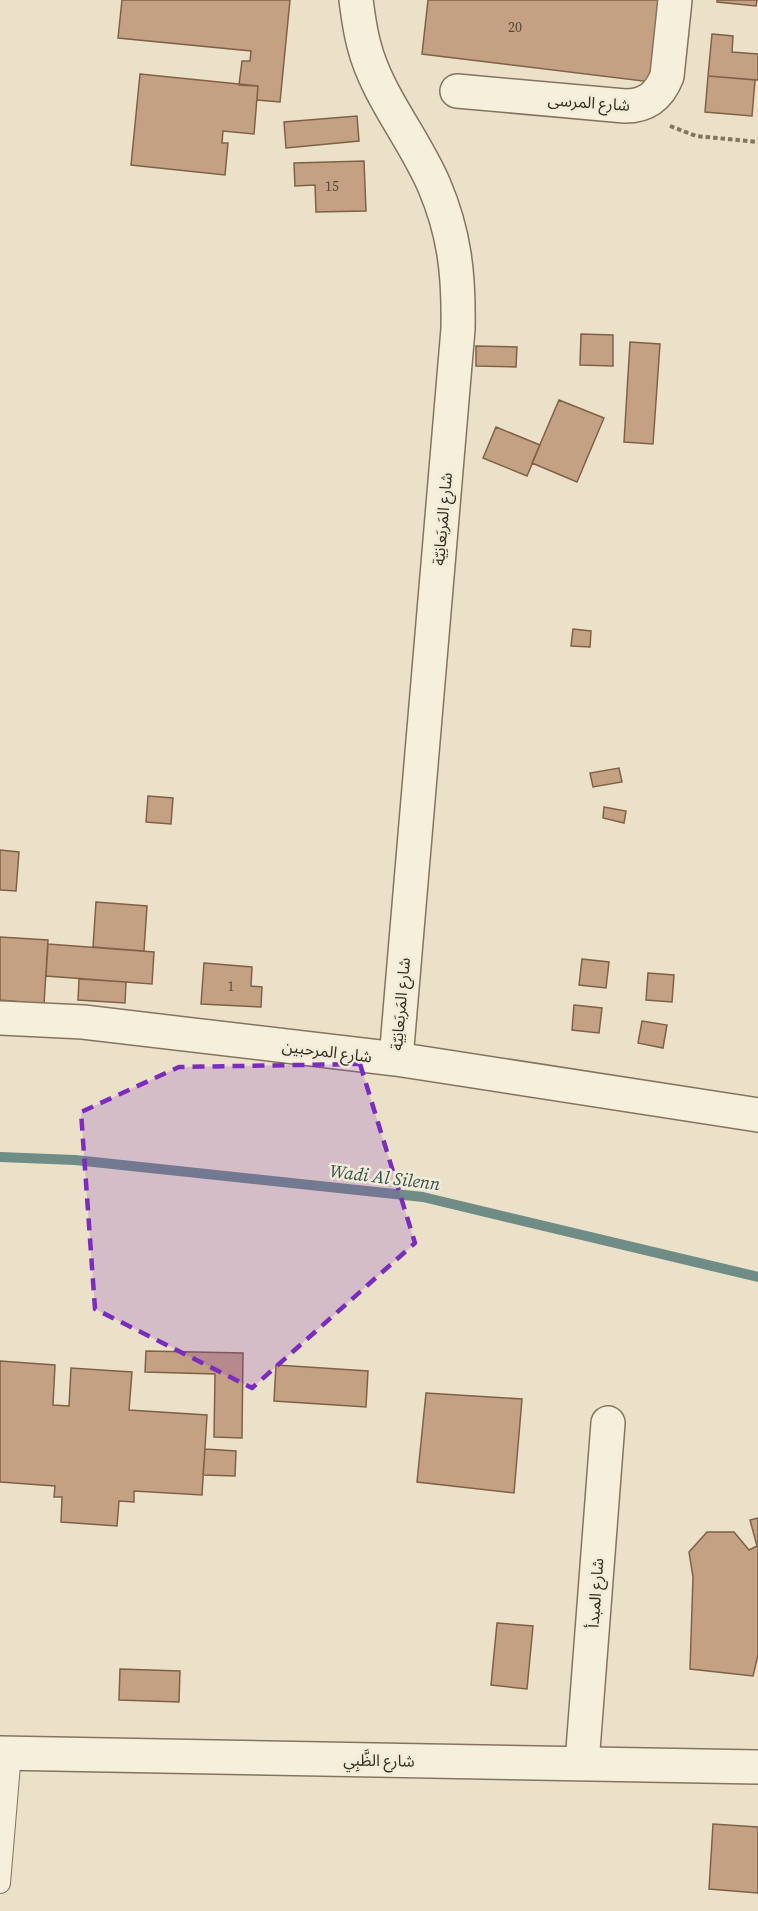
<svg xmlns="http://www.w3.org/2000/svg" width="758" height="1911" font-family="'Source Serif 4','Noto Sans Arabic',serif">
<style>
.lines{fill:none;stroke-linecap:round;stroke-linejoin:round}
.stream{stroke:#708c86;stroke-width:10}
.building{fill:#c4a182;stroke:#806147;stroke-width:1.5}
.service-casing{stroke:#84745f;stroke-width:22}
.minor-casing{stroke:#84745f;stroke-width:36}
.path{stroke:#84745f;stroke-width:4;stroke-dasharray:4.5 3;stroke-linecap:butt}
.service{stroke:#f5efdb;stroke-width:20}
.minor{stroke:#f5efdb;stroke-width:33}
.marked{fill:#7b2cbf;fill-opacity:0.2;stroke:#7b2cbf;stroke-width:4.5;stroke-dasharray:12 8;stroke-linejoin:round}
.labels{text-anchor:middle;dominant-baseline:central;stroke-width:5;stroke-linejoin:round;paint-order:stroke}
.number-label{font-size:14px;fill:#5a4939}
.street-label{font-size:16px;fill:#362c21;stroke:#f2ebd7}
.water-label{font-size:18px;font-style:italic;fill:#325453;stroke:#f2ebd7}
</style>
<rect width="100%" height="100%" fill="#eae1c8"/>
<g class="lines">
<path class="stream" d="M0 1157 75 1160 423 1197 758 1277"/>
</g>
<path class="building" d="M122 0H290L280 102 257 100 258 86 239 85 242 61H250L251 51 118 38Z
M428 0H661L651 82 422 54Z
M717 0H757L756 6 717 2Z
M712 34 733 36 732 52 758 54V80L708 76Z
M140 74 258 86 254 134 223 131 222 143H228L225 175 131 165Z
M708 76 755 80 752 116 705 112Z
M357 116 359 141 286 148 284 122Z
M364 161 366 211 316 212 315 185 295 186 294 163Z
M581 334 613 335V366L580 365Z
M630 342 660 344 653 444 624 442Z
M476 346 517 347 516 367 476 366Z
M559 400 604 418 577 482 532 463Z
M496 427 540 445 527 476 483 458Z
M573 629 591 631 590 647 571 646Z
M619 768 622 782 593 787 590 773Z
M148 796 173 798 171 824 146 822Z
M604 807 626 811 624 823 603 818Z
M0 850 19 852 16 891 0 890Z
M96 902 147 906 144 951 93 947Z
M0 937 48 940 44 1004 0 1000Z
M48 944 154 952 152 984 46 976Z
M582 959 609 962 606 988 579 985Z
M204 963 252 967 251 986 262 987 261 1007 201 1004Z
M648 973 674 975 672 1002 646 1000Z
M79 979 126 982 125 1003 78 1000Z
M574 1005 602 1008 599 1033 572 1030Z
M642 1021 667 1025 663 1048 638 1043Z
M146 1351 243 1353 242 1438 214 1437 215 1374 145 1372Z
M0 1361 55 1365 53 1405 69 1406 71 1368 132 1372 129 1410 207 1415 202 1495 134 1491V1502L119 1501 117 1526 61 1522 62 1497H54L55 1486 0 1482Z
M276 1365 368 1371 366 1407 274 1401Z
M426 1393 522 1399 514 1493 417 1482Z
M205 1449 236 1451 235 1476 203 1475Z
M758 1518V1655L753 1676 690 1669 693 1577 689 1552 707 1532H734L749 1550 757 1546 750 1520Z
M497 1623 533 1626 527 1689 491 1685Z
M120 1669 180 1671 179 1702 119 1700Z
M713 1824 758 1827V1893L709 1889Z"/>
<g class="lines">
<g class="service-casing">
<path id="service" d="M0 1883 11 1753"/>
</g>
<g class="minor-casing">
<path id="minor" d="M356 0C358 15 360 31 364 45 376 94 414 138 434 185 455 234 459 276 458 329L396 1059
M457 91 625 106C647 106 659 96 667 76L675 0
M0 1018 83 1022 396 1059 758 1115
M0 1753 758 1767
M582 1763 608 1423"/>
</g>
<path class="path" d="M670 126 696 136 758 142"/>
<use href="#service" class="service"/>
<use href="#minor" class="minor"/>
</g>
<path class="marked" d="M360 1064 415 1243 252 1388 95 1309 81 1112 179 1067Z"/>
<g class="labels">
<g class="number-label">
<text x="515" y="27">20</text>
<text x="332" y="186">15</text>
<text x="231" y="986">1</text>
</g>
<g class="street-label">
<text transform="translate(589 102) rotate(4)">شارع المرسى</text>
<text transform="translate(442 519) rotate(-85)">شارع المَربَعانِيّة</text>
<text transform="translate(400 1004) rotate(-85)">شارع المَربَعانِيّة</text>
<text transform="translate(327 1051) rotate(7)">شارع المرحبين</text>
<text transform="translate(595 1593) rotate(-86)">شارع المبدأ</text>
<text transform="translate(379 1760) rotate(1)">شارع الظَّبِي</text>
</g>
<g class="water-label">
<text transform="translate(385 1177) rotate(7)">Wadi Al Silenn</text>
</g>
</g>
</svg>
